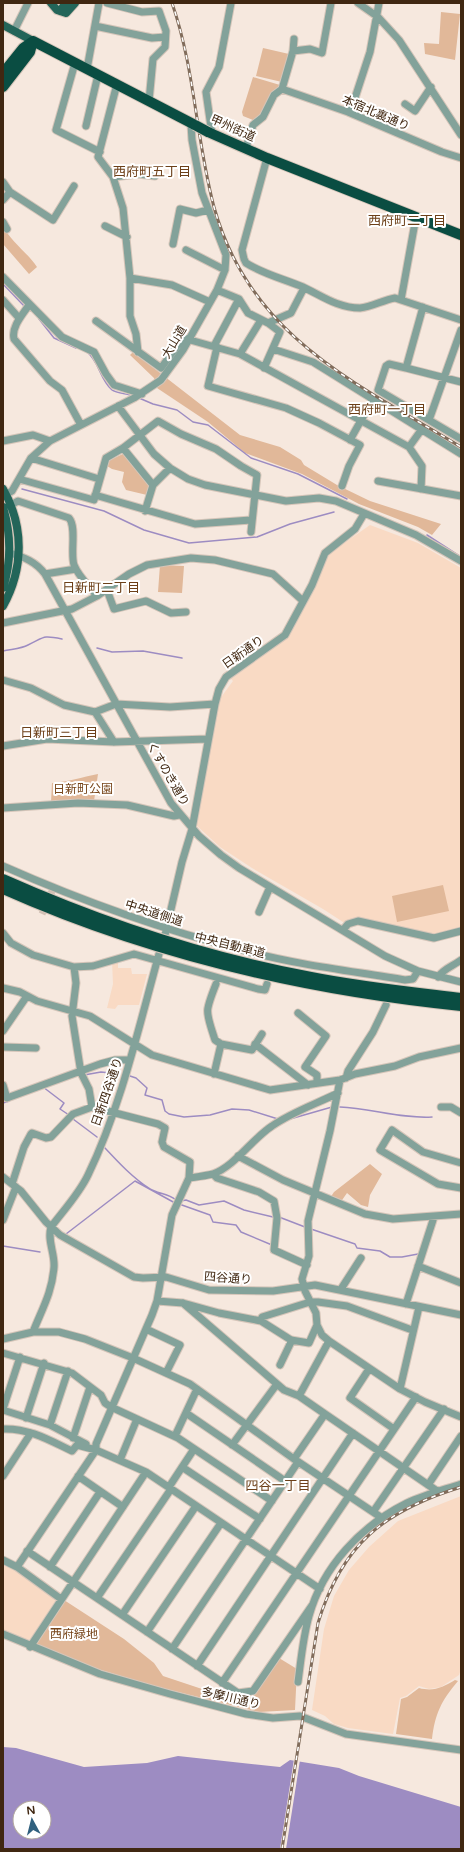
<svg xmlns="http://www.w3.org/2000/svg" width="464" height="1852" font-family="'Varela Round','Noto Sans JP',sans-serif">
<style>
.built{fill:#f9dac4}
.green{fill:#e1b899}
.water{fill:#9d8cc2;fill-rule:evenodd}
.pier{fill:#f6e8de}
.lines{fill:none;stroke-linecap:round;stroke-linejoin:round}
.stream{stroke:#9d8cc2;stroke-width:1.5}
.minor-tunnel{stroke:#d2c1b5;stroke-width:7;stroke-dasharray:7 3.5;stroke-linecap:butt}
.minor-casing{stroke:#d5c5b9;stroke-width:9}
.major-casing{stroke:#d5c5b9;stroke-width:10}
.highway-casing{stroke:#d5c5b9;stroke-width:12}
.minor{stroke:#83a29a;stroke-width:7}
.major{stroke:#236559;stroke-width:8}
.highway{stroke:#0a4d42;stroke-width:10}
.rail-casing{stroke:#816c5b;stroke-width:3}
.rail{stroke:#fff;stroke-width:1.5;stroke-dasharray:4.5;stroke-linecap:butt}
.highway-bridge-casing{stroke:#d5c5b9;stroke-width:12;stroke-linecap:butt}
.highway-bridge{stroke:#0a4d42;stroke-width:10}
.labels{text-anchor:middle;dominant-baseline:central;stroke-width:4;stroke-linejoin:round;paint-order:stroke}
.street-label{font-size:12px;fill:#402711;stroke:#fff}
.park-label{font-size:12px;fill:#774519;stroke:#fff}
.neighbourhood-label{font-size:13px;fill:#6d4019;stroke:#fff}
</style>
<rect width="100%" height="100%" fill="#f6e8de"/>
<path class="built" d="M370 525 418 543 461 568V927L433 935 360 918 343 922 323 909 252 868 220 847 197 826 196 821 219 700 233 681 231 679 284 639 297 621 312 592 325 560 330 553Z
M118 959V968H131L132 974H147L139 1005H118L115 1009 107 1008 113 984 112 961Z
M461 1496V1669L459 1675 441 1687 429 1689 419 1686 406 1696 400 1698 393 1734 348 1728 334 1724 325 1716 312 1710 324 1629 334 1596 349 1570 369 1547 398 1521Z
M3 1562 56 1597V1600L31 1639 27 1640 3 1630Z"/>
<path class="green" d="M441 12 460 14 455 60 425 54 424 43 439 44Z
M263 48 289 54 282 82 256 76Z
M253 77 280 85 265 111 253 120 243 116 242 112Z
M3 226C11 242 27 252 37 267L29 274 3 244Z
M133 352 240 435 280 447 301 460 304 465 337 485 370 501 441 524 432 535 418 527 359 504 302 474 245 453 208 422 157 388 154 378 130 355Z
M125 453 149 484 147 495 126 490 122 482 124 472 112 469 107 466 108 461Z
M160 565 184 566 182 593 158 592Z
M98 774 94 801 51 802 52 783C68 782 82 777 98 774Z
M443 885 449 911 397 922 392 896Z
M370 1164 382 1174 370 1195 368 1207 361 1205 347 1193 340 1203 330 1198 334 1192Z
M64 1600 124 1639 154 1663 163 1676 205 1690 223 1700 237 1698 239 1695 254 1693 279 1658 297 1669 295 1710 259 1712 162 1688 101 1670 35 1644Z
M455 1680 458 1681C441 1701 435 1714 432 1739L396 1734 401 1699 407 1697 419 1688C434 1692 443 1687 455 1680Z"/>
<path class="water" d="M3 1747 16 1748 84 1767 147 1763 178 1756 280 1767 290 1760 339 1768 359 1776 461 1807V1849H3ZM20 1808H44V1832H20Z"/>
<path class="pier" d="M294 1759 300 1760 286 1849H280Z"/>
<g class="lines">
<path class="stream" d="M3 284 25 307
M39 319 54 338 76 348
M87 352C99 361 100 380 112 390 116 393 128 394 133 396
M139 398 153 404 177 410 193 422 208 425 251 458 298 474 347 499
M22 489 104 511 144 530 189 543 257 537 290 524 334 512
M427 535 461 557
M97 648 112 652 143 651 182 658
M3 651C11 649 21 649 28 645 45 637 42 635 62 639
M84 1075 101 1072 119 1074
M130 1076 136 1078 147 1088 145 1095 162 1100 165 1111 169 1114 184 1117 210 1115 232 1109 249 1110 278 1119
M43 1087 64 1103 60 1109 69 1115
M3 1103 9 1101
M340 1107C370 1108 401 1119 432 1117
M73 1119 97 1137
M290 1119 332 1107
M105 1148C119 1163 133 1178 150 1189 158 1194 168 1193 176 1200
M181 1201 186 1200 199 1205 224 1201 244 1210 273 1217
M179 1204 210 1215 213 1222 236 1225 241 1232 272 1245
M279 1217 305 1227
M311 1229 355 1244 357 1248 380 1251 390 1257H402L418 1254
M66 1234 135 1181 175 1203
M3 1246 40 1252"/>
<path class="minor-tunnel" d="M42 914 53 889"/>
<g class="minor-casing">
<path id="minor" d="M107 3 142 12 159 11 166 31 165 47 153 59 149 101
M358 3 378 17 399 40 461 135
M95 26 152 38 165 37
M14 31 28 3
M293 51 310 49 322 53 331 3
M75 63 56 130 100 152
M87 69 99 3
M117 84 98 157 113 177 123 208 130 278V316L136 334 138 352
M282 89 348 112 442 152 461 158
M405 104 415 111 431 87
M348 112 352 107 370 52 379 3
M86 126 98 75
M212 134 206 92 219 67 231 3
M246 148 253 125 263 117 274 95 282 89 293 51 294 39
M267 158 242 250 244 259 246 263C263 274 284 279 303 287 322 296 338 308 360 308 372 307 383 300 395 298L461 320
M113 177 138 174 155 176
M3 182 10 192 53 220 74 186
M3 200 10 192
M3 222 7 229
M105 226 127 237
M173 244 180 209 196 213 208 210
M186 250 225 270
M3 277 62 337 94 352 106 374 114 385 142 394
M130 278 172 285 210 302
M217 290 239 299 248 313 268 323 291 313 304 288
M3 300 19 318
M401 300 416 217
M29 305C23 314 11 327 14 339L50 381 62 390 81 425
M423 307 406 368 461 382
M96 321 161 368 183 338 240 354 409 447 422 466 421 489
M214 346 239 299
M217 347 208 386 286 408 319 423 360 445 349 466 342 486
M273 349 313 362 461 454
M240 354 261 320
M264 368 280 332 268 323
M406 368 389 364 386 366 378 390 461 439
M118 406 154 454 170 468 188 479 205 485 286 501 319 498 336 501 416 535 461 561
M429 420 461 330
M350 440 373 399
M3 441 33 435 50 441
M409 447 422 429
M123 448 153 485
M31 458 99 479
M19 479 94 500 106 458 123 448 158 421 181 434 216 449 241 466 257 475 251 532
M378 481 461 496
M95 495 195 524 251 520
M3 496 12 491 31 458 50 441 134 398 161 380 183 350 217 290 225 270 226 255 202 193 192 140 191 124
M11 505 18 501 69 518C77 527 70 553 74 565 78 576 90 587 97 596
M145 511 153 485 170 468
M10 553C24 557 36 562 45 574L171 803 199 836 221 855 239 868 385 956 418 971 461 982
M45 574 76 569
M107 590 114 609 146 601 171 613 186 612
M3 623 72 609 97 596 129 574 147 565 191 558 215 560 273 574 303 601
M3 680 31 688 64 705 95 712 116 704 170 707 215 704
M95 712 114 742
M3 746 47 739 114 742 208 739
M3 808 78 803 127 805 174 816 179 815
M3 866C82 901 163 930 246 951 298 965 352 971 405 980L413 979 418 971
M259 912 270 887
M343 930 348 924 358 921 434 938 461 931
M3 933 11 943 33 955 74 967 93 966 134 954 258 989 265 990 267 984
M165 935 182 862 192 829 215 704 219 689 226 677 285 635 312 585 325 553 355 529 364 514
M74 967 76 983 72 1016 81 1073 89 1089 92 1107 158 1124 165 1128 162 1142 164 1147 190 1162 189 1178
M438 977C443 969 453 966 461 960
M3 988 20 992 37 1001 90 1016 152 1055 270 1090 340 1080 355 1074 395 1066 419 1057 461 1048
M298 1013 326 1036 305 1067 317 1075V1082
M3 1031 27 996
M221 1044 252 1050 262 1034
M255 1044 308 1085
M3 1047 36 1048
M214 1074 221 1044 215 1040C206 1011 204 1014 216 984
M346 1078 348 1071 373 1032 386 1005
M340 1080 330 1131 308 1221 309 1256 302 1279 305 1291 316 1313 317 1325 322 1335 329 1341 400 1389 425 1402 461 1417
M3 1085 7 1098 100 1064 115 1060H129
M441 1107H451L461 1113
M238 1156 283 1180 365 1214 393 1219 461 1214
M461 1163 423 1152 392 1130 380 1150 438 1184 461 1188
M213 1174 217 1178 259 1192 274 1201 277 1218 274 1250 307 1265
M3 1177 21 1191 46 1222 60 1235 134 1277 143 1278 166 1277 209 1290 273 1291 315 1285 461 1315
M12 1184 24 1147 31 1134 32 1133 46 1138 51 1137 73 1114 92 1107
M3 1220 16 1187
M418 1266 461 1283
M341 1289 361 1258
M157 1301 183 1303 219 1313 261 1321 291 1340 309 1343 317 1325
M183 1303 284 1390 299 1396 325 1414
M406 1304 434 1217
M261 1321 262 1317 310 1302H318L347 1306 412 1330
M146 1329 180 1345 166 1373
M33 1332H59L85 1339 133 1358 190 1384 294 1459 382 1518
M3 1339 33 1332C42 1309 52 1293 54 1267 55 1253 47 1241 51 1227 63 1211 79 1194 88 1175 121 1107 139 1026 159 954
M3 1353 72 1373 101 1395 105 1403 111 1407 178 1438 272 1501
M280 1365 292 1340
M369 1369 350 1398 394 1429
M400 1389 419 1307
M299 1396 329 1341
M3 1409 20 1357
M3 1410 50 1425 86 1444
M186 1413 285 1481
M26 1418 44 1363
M50 1425 68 1371
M3 1429C29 1428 49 1440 72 1451L77 1445 96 1450 146 1472 320 1589
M175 1436 197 1389
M73 1438 90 1387
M232 1445 277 1384
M294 1459 325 1414 437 1491
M120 1460 137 1419
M182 1467 260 1519
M3 1476 31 1433
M78 1476 123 1507
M428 1485 461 1436
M169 1487 194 1449
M373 1512 444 1409
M27 1551 238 1693 253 1691 313 1604
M3 1560 17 1567 61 1599
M17 1567 96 1450V1444L152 1315 157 1301 172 1215 189 1178C196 1177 205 1176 213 1174 235 1166 252 1139 272 1126 292 1112 316 1104 338 1093
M50 1567 100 1492
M97 1598 171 1489
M122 1615 196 1506
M147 1632 221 1523
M3 1634 100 1674 170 1694 246 1714 273 1718 300 1716 346 1734 461 1750
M30 1647 146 1472
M172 1649 298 1462
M197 1666 353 1433
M298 1682C301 1660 303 1637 309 1616 323 1566 361 1526 407 1503 424 1495 443 1490 461 1484
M222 1683 416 1397"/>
</g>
<g class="major-casing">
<path id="major" d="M51 3 57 10 66 13 75 3
M60 11 66 3
M3 25 33 41
M3 489C24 526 24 568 3 606
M3 507C11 534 12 560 3 588"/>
</g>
<g class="highway-casing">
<path id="highway" d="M33 41 195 125
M3 73 23 48 33 41
M3 87 30 52 33 41
M208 132 267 158 461 235"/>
</g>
<use href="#minor" class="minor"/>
<use href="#major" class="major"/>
<use href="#highway" class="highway"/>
<g class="rail-casing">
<path id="rail" d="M172 3C195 69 196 140 214 207 250 337 356 383 461 447
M282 1849 318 1623C342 1544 384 1511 461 1487"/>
</g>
<use href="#rail" class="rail"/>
<g class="highway-bridge-casing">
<path id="highway-bridge" d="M195 125 208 132
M3 879C102 923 205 957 311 977 361 987 411 992 461 998
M3 889C149 954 303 990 461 1006"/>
</g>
<use href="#highway-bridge" class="highway-bridge"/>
</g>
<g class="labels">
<g class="street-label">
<text transform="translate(376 113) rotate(23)">本宿北裏通り</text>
<text transform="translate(233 128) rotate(24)">甲州街道</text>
<text transform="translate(174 342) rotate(-59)">大山道</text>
<text transform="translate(243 652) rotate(-35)">日新通り</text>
<text transform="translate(168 774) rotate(60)">くすのき通り</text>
<text transform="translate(154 913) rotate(18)">中央道側道</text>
<text transform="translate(230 945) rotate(14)">中央自動車道</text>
<text transform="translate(107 1092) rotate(-71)">日新四谷通り</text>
<text transform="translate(228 1278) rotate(4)">四谷通り</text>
<text transform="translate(231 1698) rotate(13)">多摩川通り</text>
</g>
<g class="park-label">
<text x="83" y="789">日新町公園</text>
<text x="74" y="1634">西府緑地</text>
</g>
<g class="neighbourhood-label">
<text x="152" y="172">西府町五丁目</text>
<text x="407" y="221">西府町二丁目</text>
<text x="387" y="410">西府町一丁目</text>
<text x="101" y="588">日新町二丁目</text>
<text x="59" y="733">日新町三丁目</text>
<text x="278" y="1486">四谷一丁目</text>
</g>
</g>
<rect width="464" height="1852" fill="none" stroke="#402711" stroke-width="8"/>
<g transform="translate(32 1820) rotate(353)"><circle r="19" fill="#ffffff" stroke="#b3a9a0"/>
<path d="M0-3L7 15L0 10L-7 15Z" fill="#30607e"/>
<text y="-6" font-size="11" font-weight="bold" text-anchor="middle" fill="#402711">N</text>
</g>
</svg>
